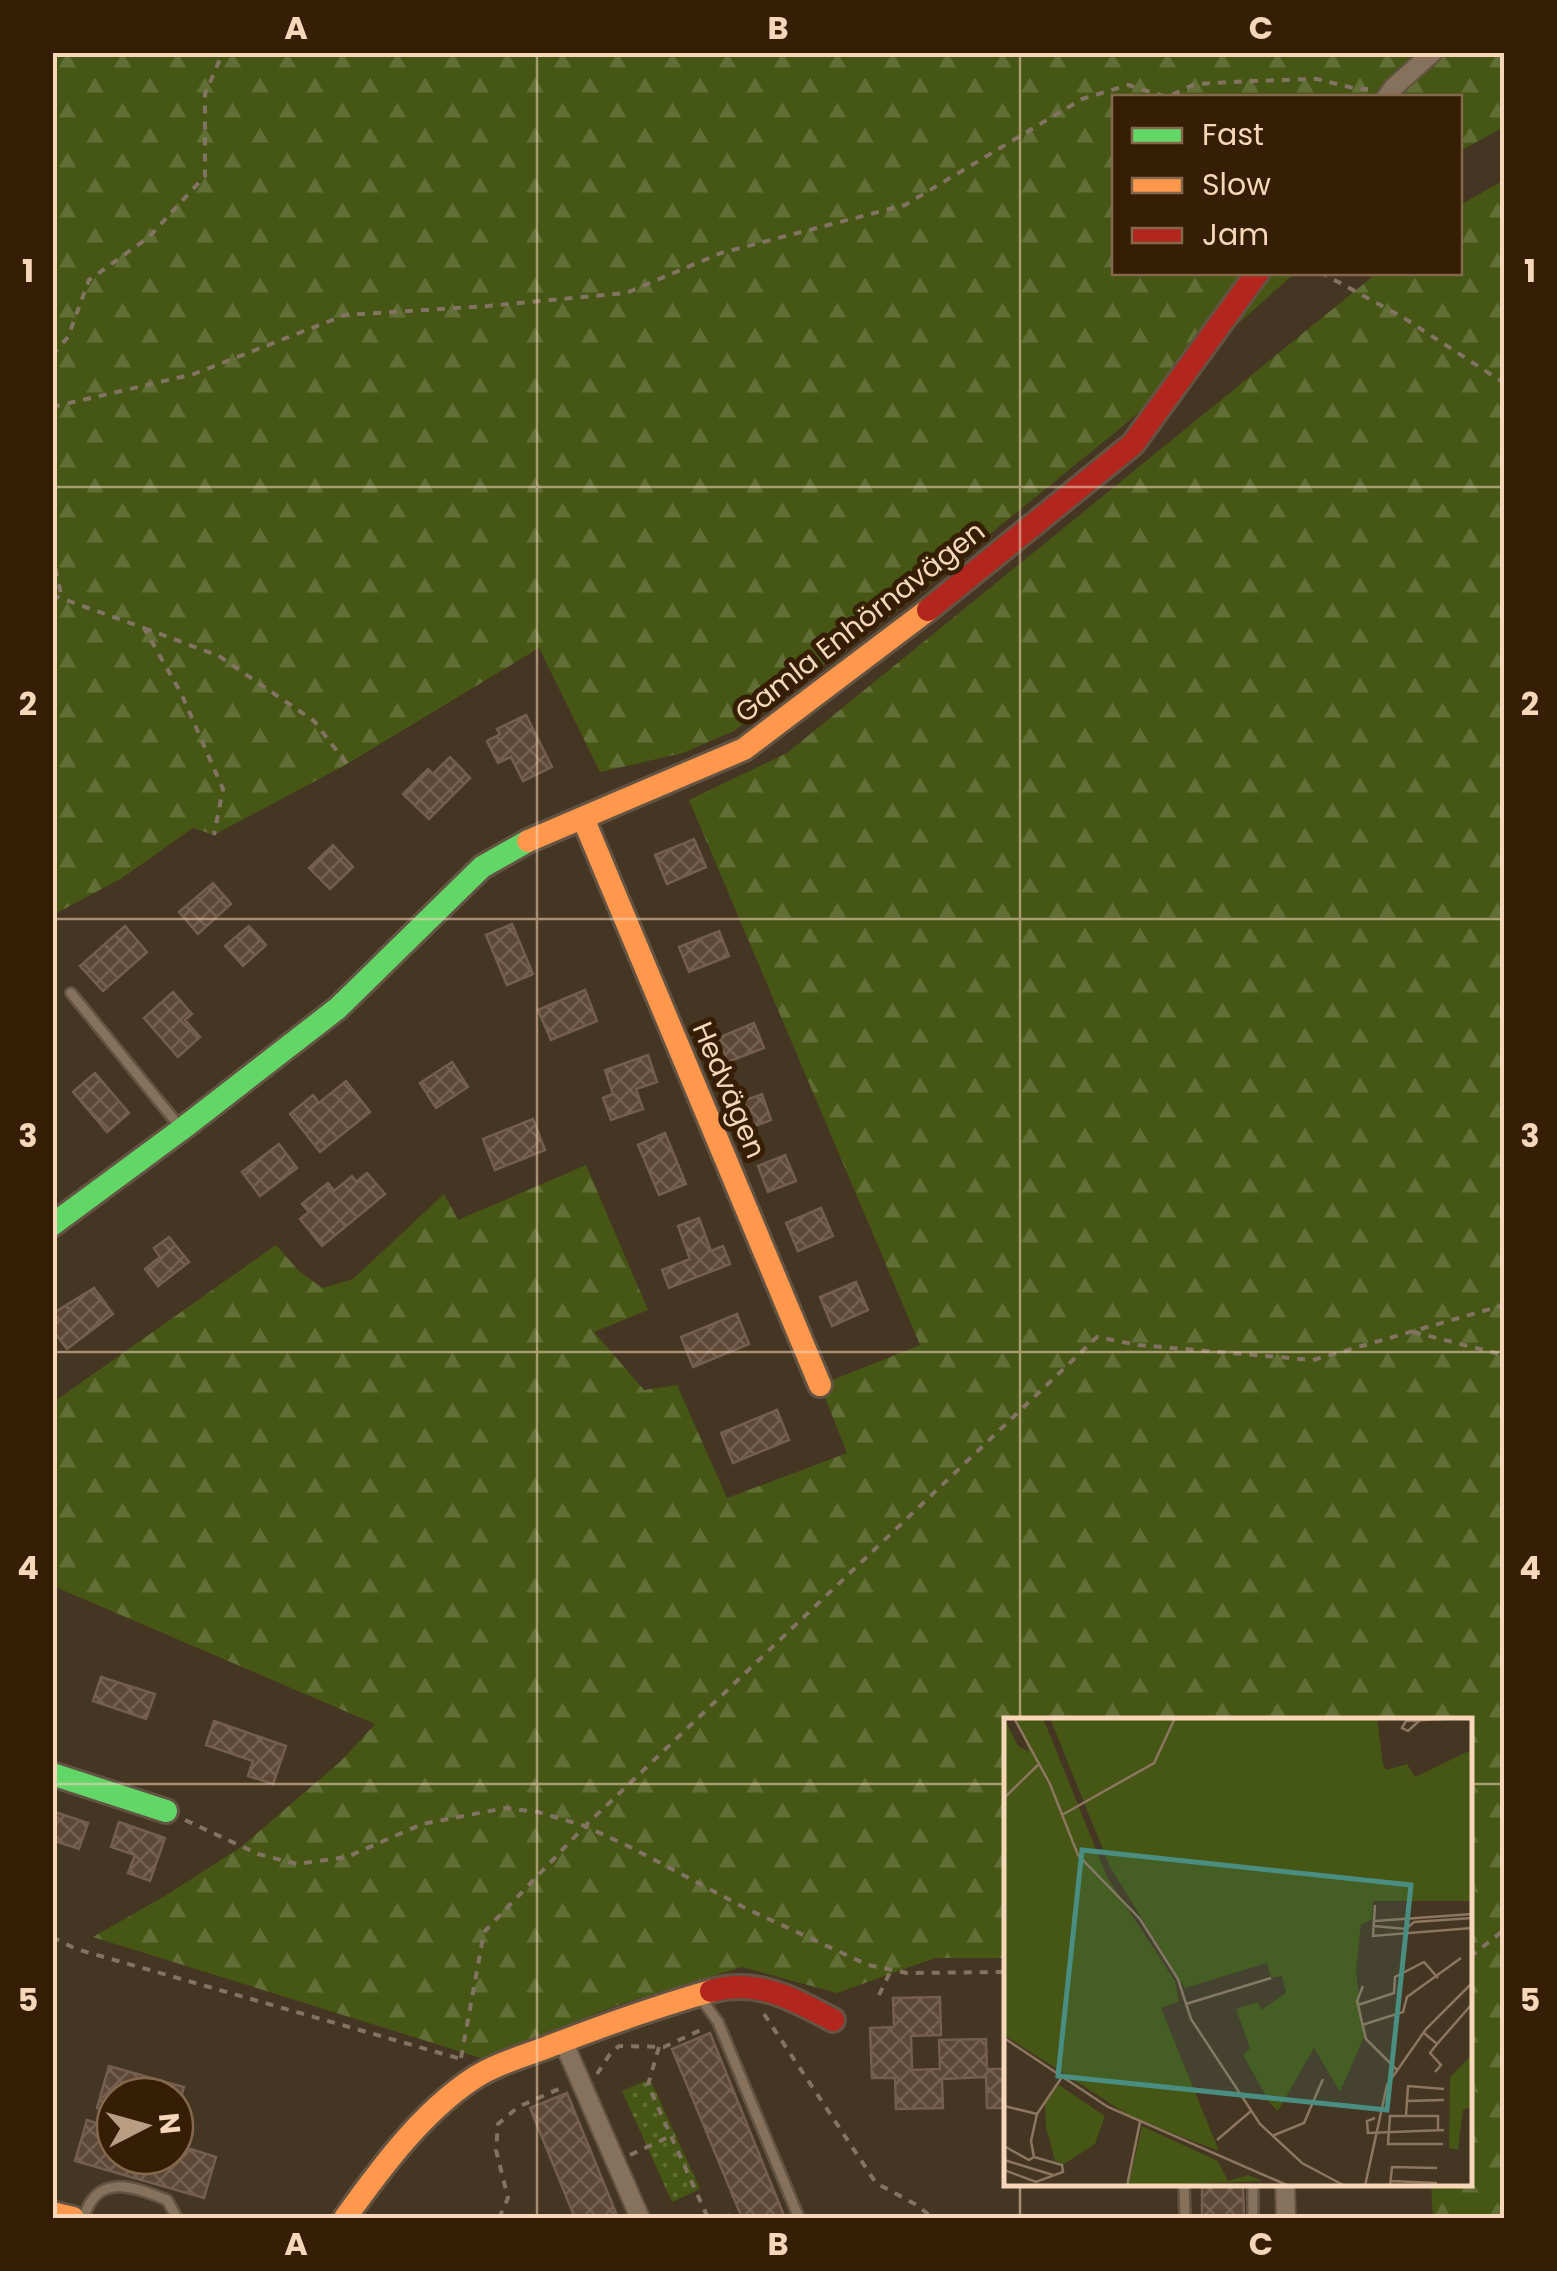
<svg xmlns="http://www.w3.org/2000/svg" width="1557" height="2271" font-family="Poppins,sans-serif">
<style>
.forest{fill:url(#forest-firs)}
.park{fill:url(#park-dots)}
.building{fill:url(#building-cross-hatch);stroke:#735e4f;stroke-width:2.5}
.lines{fill:none;stroke-linecap:round;stroke-linejoin:round}
.lane-casing{stroke:#635342;stroke-width:14}
.street-casing{stroke:#635342;stroke-width:22}
.fast-casing{stroke:#635342;stroke-width:28}
.slow-casing{stroke:#635342;stroke-width:28}
.jam-casing{stroke:#635342;stroke-width:28}
.path{stroke:#837362;stroke-width:4;stroke-dasharray:8 8;stroke-linecap:butt}
.lane{stroke:#85715c;stroke-width:9}
.street{stroke:#85715c;stroke-width:18}
.fast{stroke:#63d668;stroke-width:22}
.slow{stroke:#ff974d;stroke-width:22}
.jam{stroke:#b3261e;stroke-width:22}
.grid{fill:none;stroke:#f7d7b9;stroke-width:2.5;stroke-opacity:0.55}
.labels{text-anchor:middle;dominant-baseline:central;stroke-width:10;stroke-linejoin:round;paint-order:stroke}
.street-label{font-size:28px;fill:#f7d7b9;stroke:#351e03}
.inset-road{fill:none;stroke:#8c765f;stroke-width:2.5}
.view{fill:#498e81;fill-opacity:0.15;stroke:#498e81;stroke-width:5}
.inset-edge{fill:none;stroke:#f7d7b9;stroke-width:5}
.neatline{fill:none;stroke:#f7d7b9;stroke-width:4}
.grid-label{font-size:32px;text-anchor:middle;font-weight:bold;fill:#f7d7b9}
</style>
<defs>
<pattern id="forest-firs" width="22" height="20" patternUnits="userSpaceOnUse" patternTransform="scale(2.5)"><rect width="22" height="20" fill="#455615"/><path d="M5 1l3.5 6h-7zM16 11l3.5 6h-7z" fill="#616e35"/></pattern>
<pattern id="park-dots" width="8" height="8" patternUnits="userSpaceOnUse" patternTransform="scale(2.5)"><rect width="8" height="8" fill="#455615"/><path d="M2 2h.1M6 6h.1" fill="none" stroke="#616e35" stroke-width="1.8" stroke-linecap="round"/></pattern>
<pattern id="building-cross-hatch" width="8" height="8" patternUnits="userSpaceOnUse" patternTransform="scale(2.5)"><rect width="8" height="8" fill="#5d4737"/><path d="M0 0l8 8M0 8l8-8" fill="none" stroke="#756152"/></pattern>
</defs>
<rect width="100%" height="100%" fill="#453523"/>
<path class="forest" d="M53 53H1504V127L1460 151V98H1114V272L1295 273 1123 426 894 612 734 731 683 753 600 772 539 648 347 764 214 835 193 828 122 878 53 915Z
M1504 180V2218H1433L1431 2184H1470V1721H1007V1958H935L837 1993 742 1967 618 2005 481 2058 93 1937 168 1894 241 1847 341 1761 375 1724 53 1586 52 1403 276 1245 298 1270 322 1288 353 1279 444 1194 458 1220 586 1165 648 1310 594 1332 644 1390 677 1385 727 1498 847 1453 820 1385 920 1345 689 800 787 753 1377 273 1460 272V205Z"/>
<path class="park" d="M650 2079 700 2189 672 2202 622 2091Z"/>
<path class="building" d="M526 715 552 767 523 781 511 757 498 763 487 741 500 734 497 729Z
M450 757 470 778 429 819 403 794 428 769 433 774Z
M694 839 706 867 667 884 655 855Z
M333 845 353 867 330 889 309 868Z
M213 883 231 904 198 934 179 912Z
M512 924 533 974 507 985 486 935Z
M125 926 147 952 103 991 80 966Z
M249 926 266 945 243 966 225 946Z
M719 931 729 956 689 972 679 947Z
M585 990 597 1021 551 1040 538 1010Z
M173 992 192 1014 185 1020 200 1037 178 1057 144 1018Z
M754 1023 764 1048 728 1062 718 1038Z
M648 1055 657 1082 636 1089 643 1109 611 1120 603 1098 613 1094 605 1070Z
M452 1062 468 1087 436 1108 420 1083Z
M95 1073 129 1113 107 1132 73 1092Z
M346 1081 370 1112 320 1152 290 1114 313 1095 319 1103Z
M762 1094 771 1120 742 1131 732 1105Z
M533 1119 545 1150 495 1170 483 1139Z
M665 1133 686 1184 659 1195 638 1145Z
M279 1144 297 1168 260 1196 242 1172Z
M785 1155 796 1181 768 1192 758 1166Z
M367 1173 385 1194 322 1246 300 1219 309 1212 302 1204 328 1183 334 1191 352 1176 356 1182Z
M821 1208 833 1236 798 1251 786 1223Z
M699 1218 711 1251 723 1246 730 1264 669 1288 662 1270 690 1259 678 1226Z
M169 1237 189 1262 158 1286 145 1269 160 1257 154 1248Z
M856 1282 868 1310 832 1326 820 1297Z
M94 1288 113 1314 67 1349 52 1329V1314Z
M737 1314 749 1344 693 1367 681 1337Z
M777 1410 789 1440 733 1463 721 1433Z
M101 1677 155 1694 146 1719 93 1701Z
M214 1721 286 1746 273 1784 248 1776 253 1761 206 1745Z
M52 1811 88 1823 79 1849 52 1840Z
M119 1822 165 1838 150 1881 128 1873 135 1855 111 1847Z
M940 1997 941 2035 911 2036 912 2070 940 2069 939 2040 986 2039 987 2069H1007V2108H987L986 2077 942 2079 943 2108 896 2109 895 2078H872L870 2028 894 2027 893 1998Z
M710 2033 785 2218H742L672 2049Z
M109 2066 184 2087 175 2117V2096H115V2113L97 2108Z
M567 2093 618 2218H575L530 2108Z
M87 2120 115 2129V2156H175V2144L216 2157 204 2198 75 2161Z
M1202 2184H1243L1244 2218H1202Z"/>
<g class="lines">
<g class="lane-casing">
<path id="lane" d="M71 993 180 1127
M700 1997 718 2022 799 2218
M1184 2184 1185 2218
M84 2218C96 2172 135 2187 167 2200L177 2218
M1253 2218V2184"/>
</g>
<g class="street-casing">
<path id="street" d="M1386 98 1393 88 1433 52
M563 2041 640 2218
M1285 2184 1286 2218"/>
</g>
<g class="fast-casing">
<path id="fast" d="M52 1225 182 1129 338 1008 482 867 528 841
M52 1774 166 1811"/>
</g>
<g class="slow-casing">
<path id="slow" d="M583 818 820 1385
M528 841 744 749 928 610
M52 2213 73 2218
M345 2218C381 2168 422 2112 474 2078 496 2064 521 2057 545 2048 599 2027 655 2007 711 1991"/>
</g>
<g class="jam-casing">
<path id="jam" d="M928 610 1133 444 1258 272
M711 1991C758 1978 793 1999 833 2020"/>
</g>
<path class="path" d="M1320 272 1404 318 1504 383
M52 355 68 337 89 280 149 237 205 176V94L223 52
M52 407 194 374 345 315 488 306 626 293 721 253 905 205 1082 99 1128 85 1167 97 1195 84 1252 81 1317 79 1357 89H1368
M52 553 62 599
M52 595 144 628 181 693 223 789 214 835
M144 628 219 656 314 721 347 764
M1413 1332 1496 1353 1504 1357
M185 1820 258 1854 297 1864 347 1857 422 1824 505 1808 538 1812 585 1826 632 1848 747 1909 868 1965 907 1973 1007 1972
M52 1937 76 1949 461 2059
M1470 1957 1504 1930
M879 1995 892 1968
M764 2014 876 2183 915 2204 933 2218
M659 2047 648 2085 708 2218
M461 2058 484 1932 585 1826 1097 1337 1138 1345 1313 1360 1504 1305
M597 2074 610 2054 619 2046 664 2047 705 2028
M630 2155 671 2136
M499 2218 508 2198 496 2150 498 2124 518 2107 561 2088
M722 2218 732 2214"/>
<use href="#lane" class="lane"/>
<use href="#street" class="street"/>
<use href="#fast" class="fast"/>
<use href="#slow" class="slow"/>
<use href="#jam" class="jam"/>
</g>
<path class="grid" d="M537 52V2218M1020 52V1721M52 487H1504M52 919H1504M52 1352H1504M52 1784H1007M1470 1784H1504M1020 2184V2218"/>
<g class="labels">
<g class="street-label">
<text transform="translate(860 622) rotate(-38)">Gamla Enhörnavägen</text>
<text transform="translate(729 1090) rotate(67)">Hedvägen</text>
</g>
</g>
<g transform="translate(1004 1718)">
<rect width="468" height="468" fill="#453523"/>
<path d="M0 0 14 28 25 34 12 0H39L104 161 171 263 175 283 157 290 215 433 129 400 0 317ZM46 0H373L379 47 383 52 403 46 411 59 467 32V183H369L368 201 357 207 352 252 360 319 336 374 310 330 274 393 266 385 239 337 246 330 232 291 254 284 257 292 282 275 278 258 267 260 263 245 181 270 106 149ZM467 338V389L459 392 454 432 445 430 446 359ZM55 367 101 398 91 426 60 446 51 443 42 409 41 385ZM138 408 214 443 224 463 244 457 259 463 124 468Z" fill="#455615"/>
<path class="inset-road" d="M10 0 46 66 74 137 136 201 174 261 187 301 256 406 298 445 341 468M416 2 404 13 398 10 402 3 457 0M0 80 34 47M58 97 150 45 171 0M371 187 369 218 468 210M371 203 468 196M370 208 402 211 410 204 468 200M359 268 353 283 362 321 393 352M182 286 267 260M354 287 390 275 391 259 420 244 434 260M358 307 399 294 403 279 457 240M420 315 433 326 468 286M0 320 104 389 285 468M431 354 437 347 426 335 433 326M402 383 440 382M0 388 33 396M402 398 404 368 440 371M371 400 363 403 364 415 440 412M434 412V398H386L384 426H439M268 418 300 405 319 361M213 422 247 393M0 428 25 442 30 439M0 442 49 457M0 452 32 464 59 454 58 447 30 439 27 423 33 396 58 359M386 463 433 465M123 468 136 404M361 468 383 367 422 311 468 265M386 468 388 449 433 450"/>
<path class="view" d="M78 132 407 167 383 392 54 358Z"/>
<rect width="468" height="468" class="inset-edge"/>
</g>
<rect width="1557" height="2271" fill="none" stroke="#351e03" stroke-width="110"/>
<rect x="1112" y="95" width="350" height="180" fill="#351e03" stroke="#83684c" stroke-width="2.5"/>
<rect x="1132" y="128" width="50" height="15" fill="#63d668" stroke="#83684c" stroke-width="2.5"/>
<text x="1202" y="145" font-size="30" fill="#f7d7b9">Fast</text>
<rect x="1132" y="178" width="50" height="15" fill="#ff974d" stroke="#83684c" stroke-width="2.5"/>
<text x="1202" y="195" font-size="30" fill="#f7d7b9">Slow</text>
<rect x="1132" y="228" width="50" height="15" fill="#b3261e" stroke="#83684c" stroke-width="2.5"/>
<text x="1202" y="245" font-size="30" fill="#f7d7b9">Jam</text>
<g transform="translate(145 2126) rotate(84)"><circle r="48" fill="#351e03" stroke="#83684c" stroke-width="2.5"/>
<path d="M0-8L18 38L0 25L-18 38Z" fill="#b99e84"/>
<text y="-15" font-size="28" font-weight="bold" text-anchor="middle" fill="#f7d7b9">N</text>
</g>
<rect x="55" y="55" width="1447" height="2161" class="neatline"/>
<g class="grid-label">
<text x="296" y="39">A</text>
<text x="778" y="39">B</text>
<text x="1261" y="39">C</text>
<text x="28" y="282">1</text>
<text x="1530" y="282">1</text>
<text x="28" y="715">2</text>
<text x="1530" y="715">2</text>
<text x="28" y="1147">3</text>
<text x="1530" y="1147">3</text>
<text x="28" y="1579">4</text>
<text x="1530" y="1579">4</text>
<text x="28" y="2011">5</text>
<text x="1530" y="2011">5</text>
<text x="296" y="2255">A</text>
<text x="778" y="2255">B</text>
<text x="1261" y="2255">C</text>
</g>
</svg>
